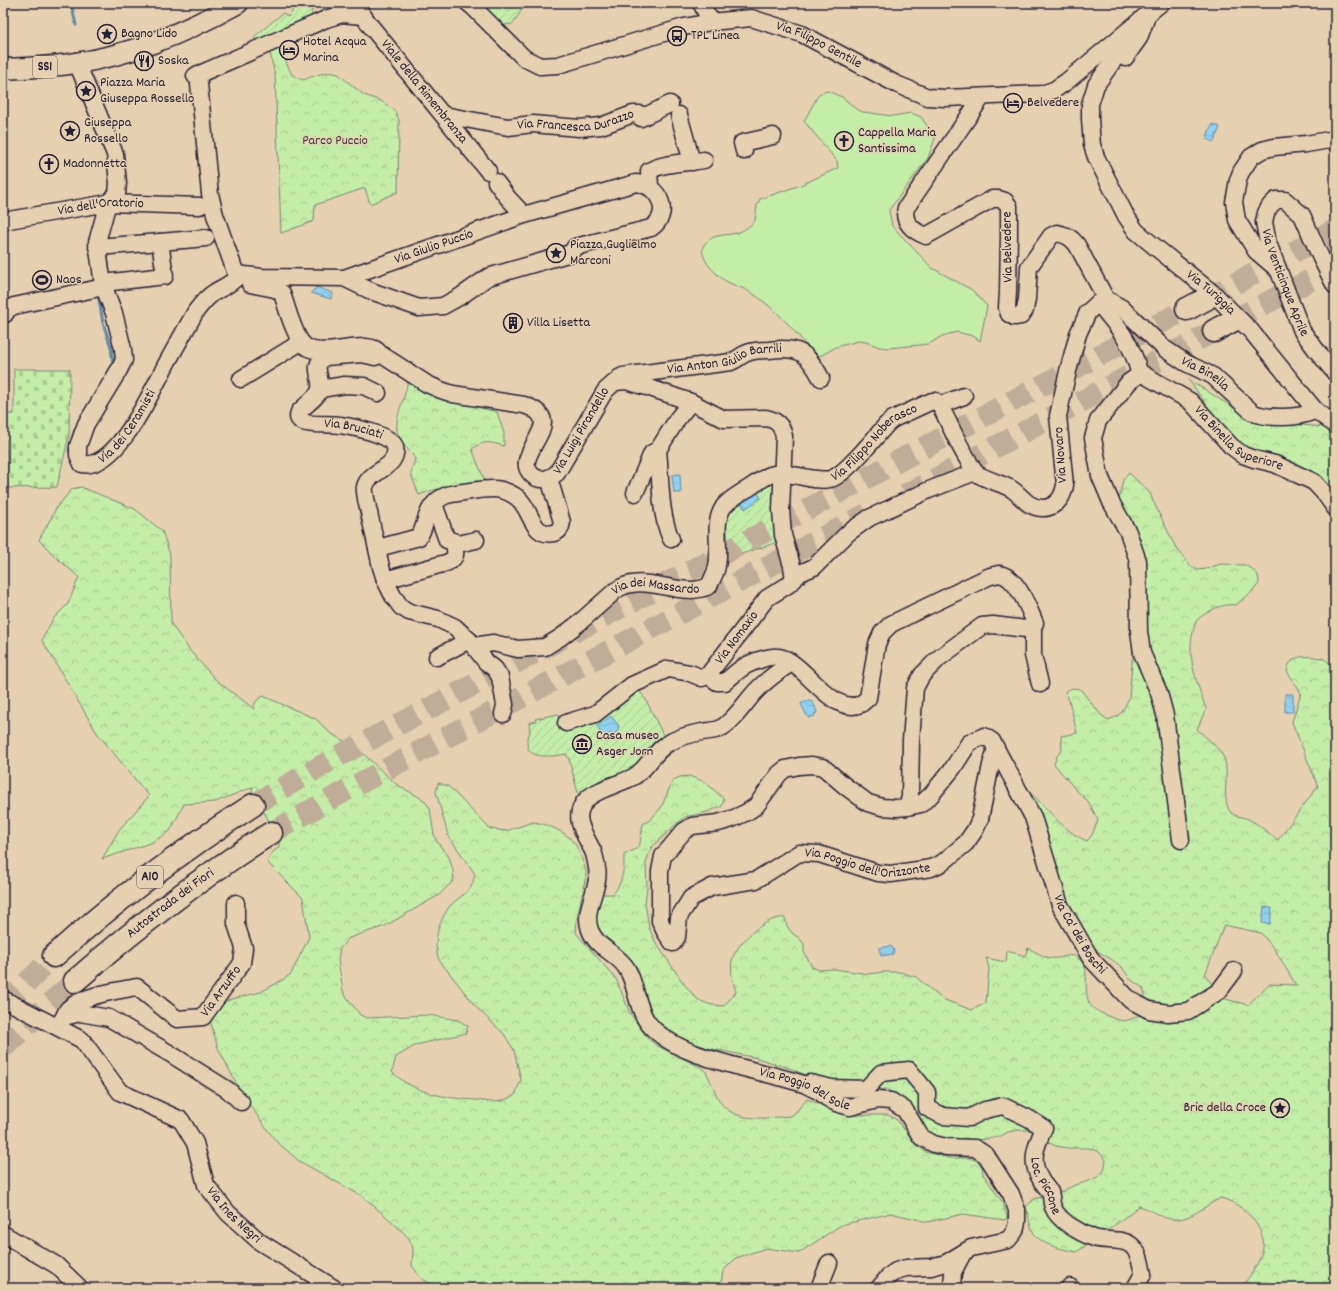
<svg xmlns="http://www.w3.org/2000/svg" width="1338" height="1291" font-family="Dekko,sans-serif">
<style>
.grass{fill:#c4eda8;stroke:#738872}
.forest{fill:url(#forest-crowns);stroke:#738872;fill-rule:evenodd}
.cemetery{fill:url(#cemetery-stones);stroke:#738872}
.garden{fill:url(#garden-furrows);stroke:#738872}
.water{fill:url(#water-waves);stroke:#638ba8}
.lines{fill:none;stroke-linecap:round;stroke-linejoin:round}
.stream{stroke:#638ba8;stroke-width:3}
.highway-tunnel{stroke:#bfad98;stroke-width:22;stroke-dasharray:22 11;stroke-linecap:butt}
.minor-casing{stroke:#22223b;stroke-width:19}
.major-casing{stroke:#22223b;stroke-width:23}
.highway-casing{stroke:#22223b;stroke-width:25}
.minor{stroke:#e6d0af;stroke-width:16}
.major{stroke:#e6d0af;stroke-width:20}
.highway{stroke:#e6d0af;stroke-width:22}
.labels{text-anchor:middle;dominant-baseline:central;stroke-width:3;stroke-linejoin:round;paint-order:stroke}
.shield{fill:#e6d0af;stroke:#5d565e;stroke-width:1}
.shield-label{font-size:13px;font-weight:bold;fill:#22223b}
.poi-label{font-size:14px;fill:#22223b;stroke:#e6d0af;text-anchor:start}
.street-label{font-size:14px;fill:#22223b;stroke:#e6d0af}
.park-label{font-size:14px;fill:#3a404b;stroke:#e6d0af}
</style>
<defs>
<pattern id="forest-crowns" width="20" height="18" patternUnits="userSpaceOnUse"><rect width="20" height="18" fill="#c4eda8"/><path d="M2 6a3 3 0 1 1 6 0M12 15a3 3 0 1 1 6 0" fill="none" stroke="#a8cb92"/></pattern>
<pattern id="cemetery-stones" width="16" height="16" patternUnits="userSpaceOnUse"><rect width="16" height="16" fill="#c4eda8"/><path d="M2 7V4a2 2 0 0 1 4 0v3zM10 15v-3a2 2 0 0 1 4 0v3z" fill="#a8cb92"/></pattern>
<pattern id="garden-furrows" width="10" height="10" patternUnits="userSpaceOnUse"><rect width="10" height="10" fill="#c4eda8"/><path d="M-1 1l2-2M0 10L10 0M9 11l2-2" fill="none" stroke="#a8cb92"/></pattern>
<pattern id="water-waves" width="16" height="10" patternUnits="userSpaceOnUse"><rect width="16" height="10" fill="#8fd1f0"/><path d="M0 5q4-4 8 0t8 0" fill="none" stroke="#7bb3cf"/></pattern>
</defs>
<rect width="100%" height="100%" fill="#e6d0af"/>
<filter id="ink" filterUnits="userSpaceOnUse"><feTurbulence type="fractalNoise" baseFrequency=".025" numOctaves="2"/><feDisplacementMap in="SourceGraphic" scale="8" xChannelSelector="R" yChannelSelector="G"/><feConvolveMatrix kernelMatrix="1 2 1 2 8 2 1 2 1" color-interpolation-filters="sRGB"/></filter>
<g filter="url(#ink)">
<path class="grass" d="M827 91 842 97 856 109 863 112 893 116 911 113 921 117 935 138 928 158 889 210 892 226 932 268 972 290 987 306 980 341 973 336 957 332 942 336 929 344 888 348 880 347 866 342 858 341 836 347 822 355 815 356C799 336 784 317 763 301 757 296 749 291 742 288 732 284 724 282 716 273 709 267 699 254 704 245 710 233 729 236 740 232 746 229 751 225 755 221L757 205 760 199 801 185 838 168 837 161 804 121 819 94Z"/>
<path class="forest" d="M280 49 292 75 303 80C315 76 326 70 338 74L364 95 381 101 395 111 399 120 398 192 370 204 365 188 315 205 314 221 281 233 275 75 270 53Z
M408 378 477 407 497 412 504 433V446C490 442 484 440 472 449L486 484C463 484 441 486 419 495L411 474 415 459C412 451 404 448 400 439 392 424 401 409 405 393 407 388 407 383 408 378Z
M1188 379 1253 420 1322 427 1335 433V501L1235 444Z
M1129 473 1150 493 1153 501 1175 546 1190 566 1198 570 1206 569 1221 564 1245 565 1252 569 1258 575 1259 583 1254 590 1236 605C1226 604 1219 606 1210 611 1205 614 1201 616 1197 620 1195 623 1194 628 1193 632 1186 657 1198 685 1206 709L1197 729C1206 738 1219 747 1224 758 1230 774 1221 795 1229 810 1233 817 1241 816 1248 819 1259 824 1268 833 1278 840L1318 786 1292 722 1301 693 1287 671C1290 656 1301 656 1314 657 1317 658 1321 657 1324 659 1328 661 1332 666 1335 670V1288H1240C1250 1278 1266 1254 1263 1239 1258 1219 1240 1203 1221 1198 1205 1205 1189 1222 1170 1219 1160 1217 1150 1209 1139 1206L1094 1241 1076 1252C1063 1249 1047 1247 1037 1237 1030 1231 1029 1216 1026 1207L1034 1199 1056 1194 1075 1185 1086 1182 1096 1178 1104 1171 1106 1160 1099 1152 1089 1148H1068L1056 1146 1047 1142 1041 1134 1031 1130H1019L1008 1132 999 1137 978 1140 956 1142 934 1136 926 1130 922 1120 907 1101 886 1089 875 1090 855 1098 844 1097 834 1093 818 1080 789 1068 757 1058 708 1048 680 1038 655 1019 635 969 602 939 596 925V906L601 894H613C623 882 624 870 624 855L636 849 640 844 643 824 650 820 661 808 673 780 680 777 689 776 705 782 724 799 722 806 707 812 685 817 674 826 651 848 646 863 647 887 645 903 649 928 656 943 684 984 694 996 700 1001 712 1005 724 1006 736 992C733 981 730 972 732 961 735 944 767 915 785 918L787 926 792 933 799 938 804 944V952L812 967 819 970 834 969 868 974 884 972H900L916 977 942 999 972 1010 986 1003 989 968 986 958 1006 962 1007 951 1025 956 1028 948C1035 952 1042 956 1050 958 1061 960 1070 951 1079 959 1093 970 1080 994 1092 1007 1096 1011 1103 1014 1108 1016 1124 1023 1126 1022 1142 1014L1145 995 1143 988 1130 979 1122 967 1111 959 1092 948 1074 923 1019 783C1024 788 1030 793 1036 798 1051 813 1066 833 1087 841L1092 835 1098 820 1088 801 1077 791 1054 764 1057 756 1062 750 1061 736 1077 733 1069 700 1065 691 1073 688 1080 689 1101 715 1108 720 1116 717 1122 712 1129 698 1135 630 1143 618 1147 598 1146 564 1121 510 1119 500 1123 480ZM1224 925 1261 933 1275 950 1296 985 1269 984 1248 1005 1222 998 1205 975Z
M81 487 135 509 162 531 170 555 171 624 190 651 217 681 254 709C254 702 257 700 263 696L316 719 330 733 358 749 396 784 424 800 430 809 434 835 437 842 449 857 453 871 454 879 452 882 439 895 385 926 349 938 340 948 338 960 343 991 345 995 360 1015 367 1018 428 1015 458 1020 468 1026 466 1033 416 1045 396 1057 392 1072C415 1094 446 1098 476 1100 484 1101 493 1103 501 1101 505 1100 511 1097 515 1095L521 1080 514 1050 504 1034 477 1008 439 960C432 941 439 921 450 906 456 899 467 894 471 887 473 883 474 878 475 874L448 835 436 792 438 783 448 786 490 829 506 831 533 822C546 823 568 833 575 844 580 852 583 863 586 871V875L577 919 576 933 616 979 630 1013 647 1038 656 1045 704 1069 706 1072C711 1081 714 1091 719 1100 733 1124 767 1118 790 1116L794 1114 807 1099 846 1115H888L897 1120 916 1145 926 1152 949 1158H970L977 1161 982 1167 983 1174 1003 1203 1007 1217 1005 1220 963 1214 928 1222 891 1213 841 1225 799 1253 766 1248 736 1258 723 1271 720 1288H492C471 1278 440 1291 424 1280 419 1277 416 1270 412 1266L413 1248 409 1238 387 1217 362 1196 299 1161 276 1141 264 1125 242 1094 218 1048 210 1020 217 1005 232 999 261 992 284 979 291 974 309 937 303 898 268 863 270 855 279 847V839L252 791 253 787 215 802 184 804 170 831 153 842 102 859 119 830 149 796 97 733 42 640 53 619 68 604 79 577 58 559 39 540 57 507 72 489Z"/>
<path class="cemetery" d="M14 369H70L69 435 57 487 8 488 6 439H3V414H14Z"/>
<path class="garden" d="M289 3H312L314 7 311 12 315 20 259 44 254 37 283 13 288 17 292 13V9Z
M317 3H337L334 6 333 14 326 16Z
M476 3H526L522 10 512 24 499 26Z
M773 480 775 483 781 541 729 558 726 520 732 507Z
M636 686 646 700 664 737 655 741 640 761 627 774 579 797 569 759 566 754C557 756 534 759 529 750 527 747 527 742 527 738L530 733 529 723 536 721 535 719 558 714 562 728Z"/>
<path class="water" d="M1212 124 1220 127 1214 142 1206 139Z
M316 287 333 293 331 299 311 293 313 290H315Z
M680 474 681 493H674L672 475Z
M757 492 761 498 745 509 741 503Z
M1285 694H1293V712H1285Z
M804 701H811L815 706 817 713 814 714 815 716 808 718 801 704Z
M611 716 619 726C617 734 611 738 603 737L597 726Z
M1264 907 1272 908 1270 924 1262 923Z
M891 946 894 950 893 954 881 956 879 948Z"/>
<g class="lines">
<path class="stream" d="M71 3 76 25
M98 294 103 323 111 347 113 364 107 374
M69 451C72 437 76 424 84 412"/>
<path class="highway-tunnel" d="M1206 299 1335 230
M1232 321 1335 267
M905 495 1214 331
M253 805 335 758 1187 309
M271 833 345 791 867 514
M3 1006 54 956
M3 1048 45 1008 75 981"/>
<g class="minor-casing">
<g id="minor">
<path id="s1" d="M468 3 473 7 524 58 540 66 558 65 684 27 711 22 751 18 802 34 896 84 928 97 945 98 1041 94 1054 90 1066 82 1161 3"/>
<path d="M701 3 711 22"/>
<path id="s2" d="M360 11 369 24 488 171"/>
<path id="s3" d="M1127 32 1123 47 1096 85 1090 104V119L1092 145 1096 157 1126 216 1136 231 1154 246 1215 295 1251 331 1315 410 1335 425"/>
<path d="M1125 58 1139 38 1147 16"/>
<path id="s4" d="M77 63 115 154 118 183 117 194 108 203 97 242 103 285 114 313 123 349 124 360 119 370 86 424 78 446V455L82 464C118 471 155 384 169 359 178 343 187 327 196 311 201 305 205 299 212 294 220 288 229 286 236 278"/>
<path d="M198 74 210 194 215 215 236 274V278"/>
<path d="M195 76 326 19 342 14 363 16"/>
<path id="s5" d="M982 97 906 208C902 222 913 231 926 236L992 199H999L1005 201 1009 206V235L1008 291 1007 308 1009 314 1014 317 1021 316 1025 310 1027 299 1029 267 1051 236 1057 233C1066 235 1071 237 1077 245L1106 299 1122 308 1165 349 1186 363 1213 376 1252 412C1265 419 1302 419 1315 410"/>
<path id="s6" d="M444 115 508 127 533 124 579 128 601 126 633 114H640L641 118 670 104"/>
<path d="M679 115 692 162"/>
<path d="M744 151 742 143 773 136"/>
<path d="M496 182 508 198 524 215"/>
<path d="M650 186 649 171C665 162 686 163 704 160"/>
<path id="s7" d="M3 221 108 203 200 206"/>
<path d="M97 247 160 242 206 238"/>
<path d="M1277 269 1256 251 1237 220 1234 202 1238 180 1241 172 1251 157 1262 150 1274 147 1306 144 1335 139"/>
<path d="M236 274 263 277 344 278 371 291 419 308 443 306 461 296 488 277 571 253 575 247 651 228C672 214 660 185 636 183L524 215 344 278"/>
<path d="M103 283 165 276 160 242"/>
<path id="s8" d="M250 284 275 289 282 293C286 305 295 339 305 346 322 360 370 337 379 353L375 357 362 354 325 357C311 365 322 377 320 389 319 396 304 406 299 412 297 417 298 420 303 422 313 426 328 423 340 425 351 427 392 434 395 447 399 469 368 470 365 487 364 491 366 496 366 499L381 567 385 580 393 596 401 607 409 612 438 619 455 627 469 640 486 662 495 669 500 677 505 705 503 714"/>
<path id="s9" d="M1335 286 1321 258 1302 215 1285 200H1276L1270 206 1266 213 1264 222 1268 243 1302 331 1317 351 1335 373"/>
<path d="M1098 303C1117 325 1132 343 1139 372"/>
<path d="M3 314H5L8 309 14 306 104 287"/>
<path id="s10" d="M379 353 427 384 441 390 453 394 524 405C562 418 532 438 527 461 525 470 534 480 543 479 548 479 553 476 557 473L605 391 615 382 626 381 647 387 691 402 724 419 766 418C777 420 782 426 784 436L781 510 783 535 792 566 794 580"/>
<path d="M1139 372V375L1129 382 1098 421 1093 438 1100 476 1111 502 1128 532 1138 561 1139 631 1142 653 1159 693 1165 715 1181 840"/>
<path id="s11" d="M1139 372 1190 401 1231 446 1243 455 1254 459 1275 464 1314 482 1325 494 1335 508"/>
<path id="s12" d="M619 378 623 376 629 375 731 362C737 360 741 355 747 353 754 350 762 350 769 350 799 346 807 352 821 378"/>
<path d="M241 379 301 342"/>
<path d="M320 389 345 385 364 386 378 393"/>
<path d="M940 405 964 396"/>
<path d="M658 450C661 479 659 512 671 539"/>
<path id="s13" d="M976 473 970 474 929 490 869 518 848 533 814 567 800 573 788 585 767 598 708 675 717 682H725C730 678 736 672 742 668 749 663 770 655 779 657 804 661 832 717 861 704 863 702 866 700 868 698L877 644 882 633 891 624 990 576C993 576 997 574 999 574 1017 576 1029 609 1035 623L1033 627 1026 629 993 625 982 626 939 658 922 675 915 688 911 740 910 797 907 807 896 808 882 807 868 803 845 786 823 767 812 765 799 766 785 769 779 774 756 806 747 812 732 819 718 823 692 826 684 831 663 856 660 871V921L665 932 673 943 677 937 679 917 691 898 712 887 756 880 799 853 819 854 878 873 891 874 931 868 942 863 966 843 975 830 980 819 991 765 996 748"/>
<path d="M635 493 652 453 658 450 678 418 691 402"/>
<path d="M454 545 476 540"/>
<path d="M378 548 419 537C426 526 425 513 434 504 437 500 442 497 447 495 455 493 483 489 492 489 500 489 509 492 515 496 532 506 530 538 554 533 560 531 561 528 562 522L549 478"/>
<path d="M385 580 446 563C458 558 456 552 453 541L447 540 434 504"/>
<path d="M1033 627V655L1040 684"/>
<path id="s14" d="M474 646 493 643 518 649 545 647 561 637 579 623 615 591C643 570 680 600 709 586 712 579 716 573 717 566 721 547 712 523 724 506 731 498 740 493 749 488 755 484 763 478 770 475 788 469 812 483 830 479 845 476 876 436 887 424L893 419 932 401H936L940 405C949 423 957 442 968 460 970 464 973 470 976 473 982 478 1002 484 1010 488 1017 492 1022 499 1029 504 1047 514 1062 504 1065 485L1058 416 1068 371 1078 334 1088 312 1098 303 1106 299"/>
<path d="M437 657 469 640"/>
<path id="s15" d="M791 663C779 671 767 679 757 690 746 701 733 723 719 729 714 731 707 731 702 732 690 734 677 738 667 744 653 752 647 770 633 777 620 784 597 789 587 799 570 816 585 835 593 851 595 856 596 862 597 868 601 888 582 909 590 930 597 949 618 953 627 969 636 984 636 1004 646 1020 672 1060 762 1069 806 1085L820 1092 827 1098 836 1103 850 1107 877 1100 891 1101 905 1110 921 1137 934 1144 946 1147 975 1148 986 1155 1011 1194 1017 1210V1222L1015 1231 1008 1240 971 1248 946 1263 931 1267 906 1268 896 1271 889 1276 879 1288"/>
<path d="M566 723 595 714 632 685 668 669 690 673 702 678 708 675"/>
<path id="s16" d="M907 807 921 804 931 795 953 768 969 743 984 736 992 741 1033 817 1060 905 1091 959 1130 1000 1149 1010 1168 1013 1188 1011 1219 991 1234 971"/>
<path id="s17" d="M3 999 82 1040 120 1092 181 1120 195 1143 206 1185 228 1213 260 1242 334 1288"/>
<path id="s18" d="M64 1017C65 1015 66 1011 68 1009 83 995 117 991 137 987L177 1019 203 1017 242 963 244 948 236 924V903"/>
<path d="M62 1020 64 1017 80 1013 109 1018 169 1053 228 1090 241 1102"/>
<path id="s19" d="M810 1083 832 1088 866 1089 881 1073 909 1070 927 1092V1108L943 1116 969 1118 985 1110 1003 1106 1028 1118 1044 1128C1036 1146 1029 1161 1041 1180 1043 1184 1047 1188 1050 1192 1052 1197 1051 1203 1053 1207 1058 1221 1080 1233 1094 1238 1105 1242 1123 1237 1132 1246 1140 1253 1141 1265 1143 1274L1135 1288"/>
<path d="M3 1234 56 1265 80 1288"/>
<path d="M819 1288 829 1263"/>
<path d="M952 1288 953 1272 963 1253"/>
<path d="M1069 1288 1070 1287"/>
</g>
</g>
<g class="major-casing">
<path id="major" d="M3 69C27 68 52 67 76 63 133 55 188 31 238 3"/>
</g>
<g class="highway-casing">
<g id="highway">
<path d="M1187 309 1206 299"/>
<path d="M1214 331 1232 321"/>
<path d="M54 956C116 900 183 850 253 805"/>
<path id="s20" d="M75 981C137 927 201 877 271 833"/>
</g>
</g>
<use href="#minor" class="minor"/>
<use href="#major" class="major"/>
<use href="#highway" class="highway"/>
</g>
</g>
<defs>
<g id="sight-ring" transform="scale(1)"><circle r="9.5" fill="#e6d0af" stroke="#22223b" stroke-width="1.5"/><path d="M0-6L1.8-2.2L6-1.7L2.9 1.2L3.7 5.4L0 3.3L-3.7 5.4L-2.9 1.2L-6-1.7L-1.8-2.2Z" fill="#22223b"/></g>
<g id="bus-ring" transform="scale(1)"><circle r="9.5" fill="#e6d0af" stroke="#22223b" stroke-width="1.5"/><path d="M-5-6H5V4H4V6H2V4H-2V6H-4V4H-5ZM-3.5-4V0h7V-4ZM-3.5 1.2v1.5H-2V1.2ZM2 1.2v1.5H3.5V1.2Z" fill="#22223b"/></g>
<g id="hotel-ring" transform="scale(1)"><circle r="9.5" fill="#e6d0af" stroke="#22223b" stroke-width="1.5"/><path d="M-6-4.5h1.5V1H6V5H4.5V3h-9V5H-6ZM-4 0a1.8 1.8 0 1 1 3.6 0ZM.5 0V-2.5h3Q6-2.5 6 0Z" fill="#22223b"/></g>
<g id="restaurant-ring" transform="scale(1)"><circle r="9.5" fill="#e6d0af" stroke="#22223b" stroke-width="1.5"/><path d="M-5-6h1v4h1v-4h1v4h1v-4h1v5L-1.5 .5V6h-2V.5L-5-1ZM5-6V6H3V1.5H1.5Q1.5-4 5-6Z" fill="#22223b"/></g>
<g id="church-ring" transform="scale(1)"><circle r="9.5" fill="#e6d0af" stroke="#22223b" stroke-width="1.5"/><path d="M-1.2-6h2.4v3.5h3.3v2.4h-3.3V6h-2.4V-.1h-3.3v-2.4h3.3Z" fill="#22223b"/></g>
<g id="stadium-ring" transform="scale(1)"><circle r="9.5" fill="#e6d0af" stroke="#22223b" stroke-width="1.5"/><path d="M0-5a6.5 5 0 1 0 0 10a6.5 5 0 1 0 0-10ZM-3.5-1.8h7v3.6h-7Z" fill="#22223b"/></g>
<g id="building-ring" transform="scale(1)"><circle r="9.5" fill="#e6d0af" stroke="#22223b" stroke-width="1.5"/><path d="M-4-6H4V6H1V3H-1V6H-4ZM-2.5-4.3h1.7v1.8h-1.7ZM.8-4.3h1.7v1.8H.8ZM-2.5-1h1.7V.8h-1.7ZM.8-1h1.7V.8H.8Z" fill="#22223b"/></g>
<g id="museum-ring" transform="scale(1)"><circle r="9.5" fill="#e6d0af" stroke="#22223b" stroke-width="1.5"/><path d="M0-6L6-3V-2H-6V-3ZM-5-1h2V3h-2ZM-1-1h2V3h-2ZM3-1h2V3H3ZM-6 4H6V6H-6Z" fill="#22223b"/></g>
</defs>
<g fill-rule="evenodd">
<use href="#sight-ring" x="107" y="34"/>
<use href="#bus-ring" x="677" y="36"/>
<use href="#hotel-ring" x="289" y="50"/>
<use href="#restaurant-ring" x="144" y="61"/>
<use href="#sight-ring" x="86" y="91"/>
<use href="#hotel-ring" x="1013" y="103"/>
<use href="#sight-ring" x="70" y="131"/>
<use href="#church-ring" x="844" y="141"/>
<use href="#church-ring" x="49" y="164"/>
<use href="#sight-ring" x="556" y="253"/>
<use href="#stadium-ring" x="42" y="280"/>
<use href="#building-ring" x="513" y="323"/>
<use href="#museum-ring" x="582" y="744"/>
<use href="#sight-ring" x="1280" y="1108"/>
</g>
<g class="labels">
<g class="shield">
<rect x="33" y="56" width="24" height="22" rx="3"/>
<rect x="137" y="866" width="26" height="22" rx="3"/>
</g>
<g class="shield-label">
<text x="45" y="67">SS1</text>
<text x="150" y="877">A10</text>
</g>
<g class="poi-label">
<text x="121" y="34">Bagno Lido</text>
<text x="691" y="36">TPL Linea</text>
<text x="303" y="42">Hotel Acqua<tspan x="303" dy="16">Marina</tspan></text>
<text x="158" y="61">Soska</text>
<text x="100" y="83">Piazza Maria<tspan x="100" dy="16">Giuseppa Rossello</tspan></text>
<text x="1027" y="103">Belvedere</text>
<text x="84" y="123">Giuseppa<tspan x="84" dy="16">Rossello</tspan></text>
<text x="858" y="133">Cappella Maria<tspan x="858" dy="16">Santissima</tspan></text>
<text x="63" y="164">Madonnetta</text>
<text x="570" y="245">Piazza Guglielmo<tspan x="570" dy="16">Marconi</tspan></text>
<text x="56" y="280">Naos</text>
<text x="527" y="323">Villa Lisetta</text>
<text x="596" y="736">Casa museo<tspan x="596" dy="16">Asger Jorn</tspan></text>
<text x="1266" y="1108" text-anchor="end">Bric della Croce</text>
</g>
<g class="street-label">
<text stroke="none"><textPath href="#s1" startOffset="387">Via Filippo Gentile</textPath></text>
<text stroke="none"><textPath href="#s2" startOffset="103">Viale della Rimembranza</textPath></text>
<text stroke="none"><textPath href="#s6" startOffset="134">Via Francesca Durazzo</textPath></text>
<text stroke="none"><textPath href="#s7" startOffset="99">Via dell'Oratorio</textPath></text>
<text transform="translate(434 247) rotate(-19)">Via Giulio Puccio</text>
<text transform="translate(1008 247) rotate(-91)">Via Belvedere</text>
<text stroke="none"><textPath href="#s9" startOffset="200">Via Venticinque Aprile</textPath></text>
<text stroke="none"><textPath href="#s3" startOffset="317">Via Turiggia</textPath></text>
<text stroke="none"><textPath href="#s12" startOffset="108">Via Anton Giulio Barrili</textPath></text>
<text stroke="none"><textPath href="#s5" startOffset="695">Via Binella</textPath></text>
<text stroke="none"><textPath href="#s4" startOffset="493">Via dei Ceramisti</textPath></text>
<text stroke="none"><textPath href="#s10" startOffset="318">Via Luigi Pirandello</textPath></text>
<text stroke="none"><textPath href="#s8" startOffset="355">Via Bruciati</textPath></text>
<text stroke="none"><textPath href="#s11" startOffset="122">Via Binella Superiore</textPath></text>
<text stroke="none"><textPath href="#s14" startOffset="516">Via Filippo Noberasco</textPath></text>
<text transform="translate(1061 455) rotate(-94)">Via Novaro</text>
<text stroke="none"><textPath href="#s14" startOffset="204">Via dei Massardo</textPath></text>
<text transform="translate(737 638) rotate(-53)">Via Nomaxio</text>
<text stroke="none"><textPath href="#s13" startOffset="1686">Via Poggio dell'Orizzonte</textPath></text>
<text stroke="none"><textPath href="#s20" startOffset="123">Autostrada dei Fiori</textPath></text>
<text stroke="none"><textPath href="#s16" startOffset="332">Via Ca' dei Boschi</textPath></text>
<text stroke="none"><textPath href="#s18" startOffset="191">Via Arzuffo</textPath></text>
<text stroke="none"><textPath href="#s15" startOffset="675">Via Poggio del Sole</textPath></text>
<text stroke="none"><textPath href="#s19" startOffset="340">Loc. Piccone</textPath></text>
<text stroke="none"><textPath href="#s17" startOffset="332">Via Ines Negri</textPath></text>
</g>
<g class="park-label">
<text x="335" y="141">Parco Puccio</text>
</g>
</g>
<rect width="1338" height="1291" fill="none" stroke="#e6d0af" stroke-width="16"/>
<rect x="8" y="8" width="1322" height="1275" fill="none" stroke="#22223b" stroke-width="1.5" filter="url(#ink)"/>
</svg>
